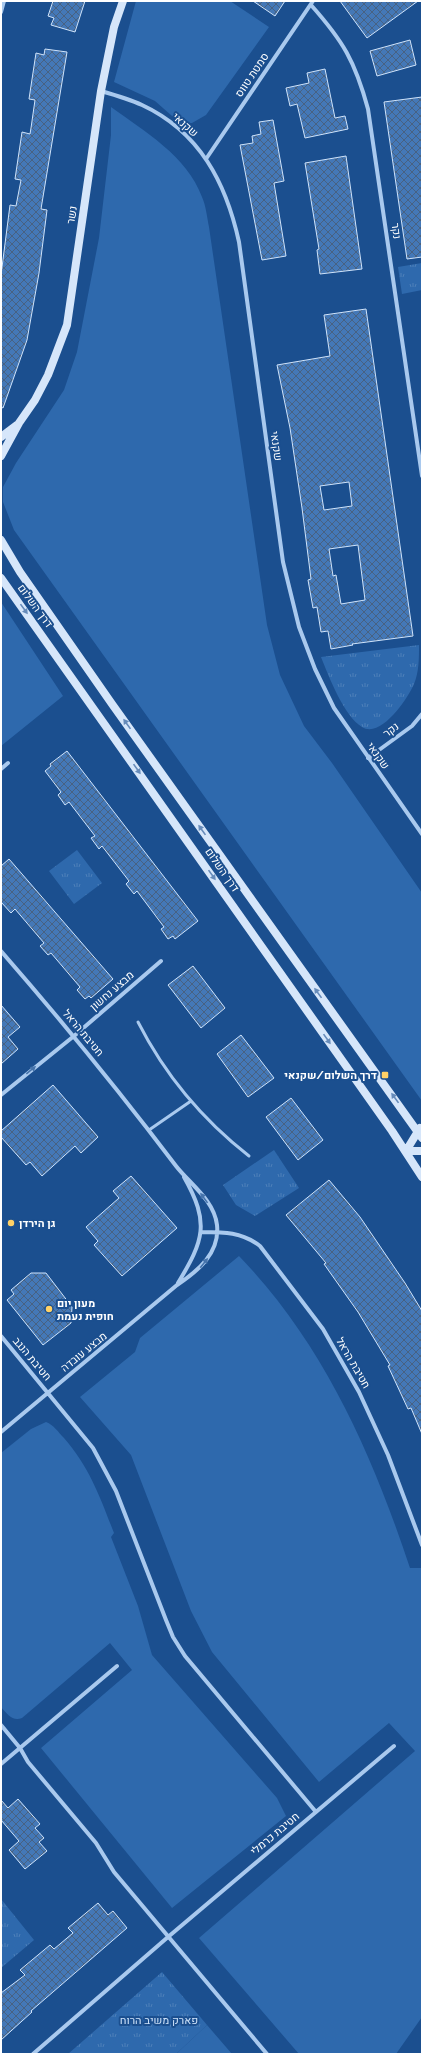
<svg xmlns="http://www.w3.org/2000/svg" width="423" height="2055" font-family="Raleway,Heebo,sans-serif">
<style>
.green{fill:#2e69ad}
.park{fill:url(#park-tufts)}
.building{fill:url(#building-cross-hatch);stroke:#cfe3fa;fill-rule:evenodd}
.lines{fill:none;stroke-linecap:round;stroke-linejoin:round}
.lane{stroke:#a9c9ee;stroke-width:3}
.street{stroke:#a9c9ee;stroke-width:4}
.secondary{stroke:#d6e6fa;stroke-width:8}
.oneway{fill:#668bba}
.oneway2{fill:#4674ac}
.poi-dot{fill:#ffd166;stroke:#1b4f8f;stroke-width:1.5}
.labels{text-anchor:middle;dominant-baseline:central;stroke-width:4;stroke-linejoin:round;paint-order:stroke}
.street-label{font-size:11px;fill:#fff;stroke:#1b4f8f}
.poi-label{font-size:11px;font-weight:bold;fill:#fff;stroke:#1b4f8f;text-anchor:start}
.park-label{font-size:11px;fill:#cfe3fa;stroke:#1b4f8f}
</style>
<defs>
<pattern id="park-tufts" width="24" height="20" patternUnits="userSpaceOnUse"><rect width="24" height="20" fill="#2e69ad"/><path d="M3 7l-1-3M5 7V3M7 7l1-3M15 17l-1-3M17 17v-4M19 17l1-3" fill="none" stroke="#4d80b9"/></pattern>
<pattern id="building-cross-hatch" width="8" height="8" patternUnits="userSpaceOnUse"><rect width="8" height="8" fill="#4478b7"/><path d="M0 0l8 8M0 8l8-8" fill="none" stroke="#486282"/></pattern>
</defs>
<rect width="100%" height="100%" fill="#1b4f8f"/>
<path class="green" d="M136 1H230L269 27 206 115 192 123H180L155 101 114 82Z
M111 107C144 131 187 156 202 197 206 206 207 217 209 227L267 625 280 675 304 726 332 763 422 893V1101L14 530 3 502V487L16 463 64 390 77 352 99 238 111 135Z
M1 602 63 696 1 746Z
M239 1256C324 1344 372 1454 410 1568H422V2017L396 2054H299L199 1938 415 1751 389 1723 319 1782 212 1652 191 1611 131 1455 80 1397 135 1352 140 1338Z
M46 1422C54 1425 58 1432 64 1438 90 1468 100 1497 114 1533L111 1537 138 1606 152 1655 277 1798 286 1816 172 1908 41 1748 132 1670 110 1643 22 1718C13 1722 7 1714 1 1707V1453L31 1429Z
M207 2025 232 2054H176Z"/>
<path class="park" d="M422 263V290L402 294 398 267Z
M419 645C419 659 419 672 414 684 408 698 381 739 362 727 344 716 329 677 321 657Z
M77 850 102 883 74 904 49 871Z
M274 1150 299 1188 255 1216 236 1205 223 1185Z
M1 1899 34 1940 1 1968Z
M162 1972 207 2025 176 2054H68Z"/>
<path class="building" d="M53 1H85L75 32 51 25 54 18 48 16Z
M253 1H285L275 16Z
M340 1H418L367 38Z
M410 40 416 65 377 76 370 51Z
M45 49 67 52 41 209 47 210 39 273 27 340 3 408 1 407V275L10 205 16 206 21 180 15 179 22 132 30 134 31 128 35 100 29 99 36 53 44 55Z
M325 69 335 118 345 116 348 129 305 138 297 104 290 106 286 88 309 83 307 73Z
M422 97V257L407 259 384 102Z
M273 120 284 181 274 183 286 256 262 260 240 145 253 143 252 136 261 134 259 122Z
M346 156 362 269 320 274 317 250 319 249 305 163Z
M366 309 413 636 352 644 353 645 331 649 328 631 321 632 317 607 313 608 308 580 311 579 302 508 290 428 277 365 330 356 324 315ZM349 482 352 506 324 510 320 486ZM358 545 365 600 341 604 336 575 333 576 329 549Z
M67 751 198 921 175 939 173 936 168 939 161 929 164 927 137 891 134 894 126 884 129 881 102 846 99 849 91 838 95 836 69 802 65 805 58 795 61 792 45 771 51 766 50 764Z
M9 859 113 979 91 998 89 996 85 999 77 990 80 987 51 953 48 955 40 946 44 943 15 909 11 913 1 902V866Z
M193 966 225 1008 201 1028 168 985Z
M1 1005 20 1027 8 1037 18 1049 1 1064Z
M241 1035 274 1078 248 1097 217 1054Z
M53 1085 98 1137 81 1153 75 1146 42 1176 30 1162 26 1165 1 1137V1131Z
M291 1098 323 1140 298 1160 266 1117Z
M131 1176 177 1228 122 1276 94 1245 98 1241 86 1227 119 1198 113 1191Z
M329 1180 360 1217 405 1283 422 1311V1434L411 1408 408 1409 388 1366 390 1365 358 1312 324 1264 326 1263 286 1215Z
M31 1273H46L72 1307 71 1323 43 1345 7 1300 14 1294 11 1290Z
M18 1799 40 1824 35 1828 44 1838 39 1842 47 1851 25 1869 9 1850 19 1841 1 1820V1800L8 1808Z
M98 1903 108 1915 113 1911 127 1928 31 2011 32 2012 1 2040V1993L25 1975 20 1970 50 1945 54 1949 73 1933 68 1928Z"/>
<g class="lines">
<path class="lane" d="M138 1022C165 1075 203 1120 249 1156
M149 1130 191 1101"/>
<path class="street" d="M311 5C343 41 355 61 368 109L422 476
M1 12 4 1
M101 91C115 95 129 99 142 105 200 132 226 183 239 242L283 562 299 627 315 669 334 708 422 834
M206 159 313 1
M368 758 412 726 422 714
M1 769 8 763
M1 951C62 1021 120 1092 176 1166 190 1184 214 1200 217 1225 220 1253 198 1271 177 1285L1 1432
M1 1095 74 1036 161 961
M202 1232C224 1232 242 1232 260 1246L323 1329 359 1392 388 1455 422 1545
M178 1283C204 1240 210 1223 184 1177
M1 1336 93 1448 116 1491 166 1620 173 1637 185 1656 316 1812
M1 1725 20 1748 28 1762 96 1843 114 1872 267 2054
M1 1764 117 1666
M33 2054 168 1937 394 1746"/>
<path class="secondary" d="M1 437 17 425
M1 456 19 423 35 400 48 375 67 325 101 91 114 27 123 1
M1 540 20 572 112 704 422 1138
M1 578 392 1131 422 1177
M420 1128 406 1151H422"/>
</g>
<defs><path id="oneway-solid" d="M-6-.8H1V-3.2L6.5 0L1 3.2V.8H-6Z"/></defs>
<g class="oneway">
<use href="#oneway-solid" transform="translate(24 609) rotate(54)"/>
<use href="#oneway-solid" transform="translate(127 724) rotate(-125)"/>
<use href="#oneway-solid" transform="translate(137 769) rotate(55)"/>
<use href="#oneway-solid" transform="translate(202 830) rotate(-125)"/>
<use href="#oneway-solid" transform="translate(212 875) rotate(55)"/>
<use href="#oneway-solid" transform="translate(318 993) rotate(-126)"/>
<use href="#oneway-solid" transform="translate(327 1039) rotate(55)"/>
<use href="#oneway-solid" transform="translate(395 1098) rotate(-126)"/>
</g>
<g class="oneway2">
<use href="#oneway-solid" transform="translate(31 1070) rotate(-39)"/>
<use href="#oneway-solid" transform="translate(204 1198) rotate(-126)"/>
<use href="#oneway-solid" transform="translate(204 1263) rotate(-52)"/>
</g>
<g class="poi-dot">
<rect x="381" y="1071" width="8" height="8" rx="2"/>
<circle cx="11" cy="1223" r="4"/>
<circle cx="49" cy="1309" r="4"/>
</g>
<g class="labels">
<g class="street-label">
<text transform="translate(252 75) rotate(-56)">סמטת טווס</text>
<text transform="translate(185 125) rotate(41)">שקנאי</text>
<text transform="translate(72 215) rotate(-81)">נשר</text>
<text transform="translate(396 231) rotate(82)">נקר</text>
<text transform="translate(276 446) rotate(82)">שקנאי</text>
<text transform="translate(35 606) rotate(54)">דרך השלום</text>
<text transform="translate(391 730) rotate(-37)">נקר</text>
<text transform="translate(378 756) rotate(54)">שקנאי</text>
<text transform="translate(222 870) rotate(55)">דרך השלום</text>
<text transform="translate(112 991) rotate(-41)">מבצע נחשון</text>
<text transform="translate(83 1033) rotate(50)">חטיבת הראל</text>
<text transform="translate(84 1352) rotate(-39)">מבצע עובדה</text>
<text transform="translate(32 1359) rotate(50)">חטיבת הנגב</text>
<text transform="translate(353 1363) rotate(60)">חטיבת הראל</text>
<text transform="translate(275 1834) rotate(-40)">חטיבת כרמלי</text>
</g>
<g class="poi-label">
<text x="377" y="1075" text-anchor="end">דרך השלום/שקנאי</text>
<text x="19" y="1223">גן הירדן</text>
<text x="57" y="1303">מעון יום<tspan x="57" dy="13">חופית נעמת</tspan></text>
</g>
<g class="park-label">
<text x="159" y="2020">פארק משיב הרוח</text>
</g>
</g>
<rect width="423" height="2055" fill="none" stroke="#ffffff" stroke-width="4"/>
</svg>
